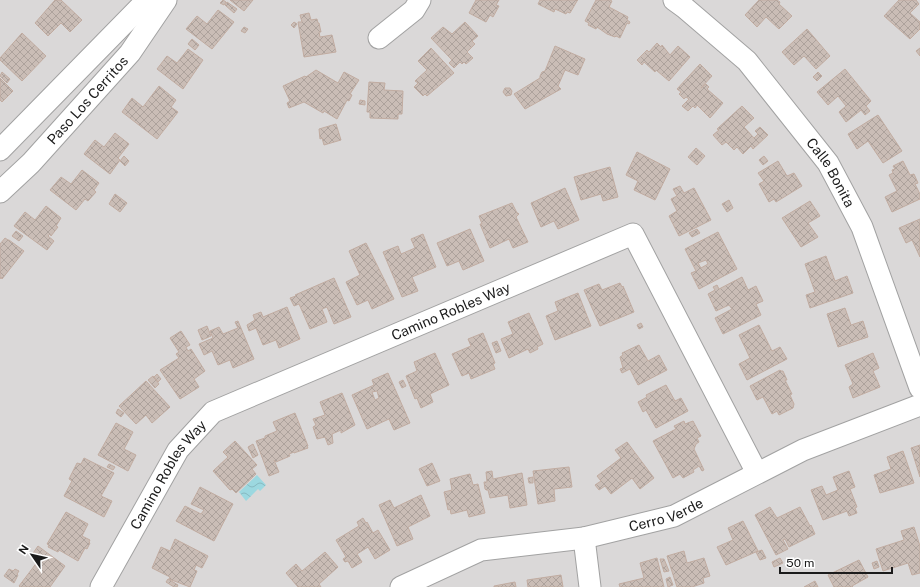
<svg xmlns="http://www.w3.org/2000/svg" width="920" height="587" font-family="'Public Sans',sans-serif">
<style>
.residential{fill:#dad8d8}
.water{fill:url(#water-waves)}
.building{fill:url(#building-cross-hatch);stroke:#c1aca1;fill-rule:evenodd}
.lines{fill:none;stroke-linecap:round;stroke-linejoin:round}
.minor-casing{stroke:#a2a2a2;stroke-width:23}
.minor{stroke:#fff;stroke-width:21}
.labels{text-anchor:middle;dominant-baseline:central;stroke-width:4;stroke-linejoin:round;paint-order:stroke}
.street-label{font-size:14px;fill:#1b1b1b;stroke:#fff}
</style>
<defs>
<pattern id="water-waves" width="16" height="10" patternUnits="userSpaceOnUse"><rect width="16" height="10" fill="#9cd8e0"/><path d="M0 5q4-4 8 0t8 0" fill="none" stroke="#86b9c0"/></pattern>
<pattern id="building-cross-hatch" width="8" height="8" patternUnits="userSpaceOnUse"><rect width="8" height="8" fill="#cabdb6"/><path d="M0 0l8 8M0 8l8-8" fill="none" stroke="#ada29c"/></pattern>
</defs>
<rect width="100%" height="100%" fill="#eee8e0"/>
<path class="residential" d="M0 0H920V587H0Z"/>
<path class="water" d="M257 475 266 485 260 491 258 489 246 501 239 492Z"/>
<path class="building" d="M55 0H61L82 20 70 32 61 23 48 36 35 23Z
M223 0 226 2 224 5 220 3Z
M230 0H253L244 11Z
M476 0H499L496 5 499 6 493 17 490 15 486 22 469 13Z
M540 0H578L577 1 570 13 567 12 566 14 555 9 554 12 538 4Z
M596 0H610L612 1 609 7 628 17 627 20 630 22 629 24 627 23 620 38 616 36 615 37 607 34 597 27 596 29 588 25 589 23 585 21Z
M759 0H777L780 2 779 4 792 16 779 29 766 17 757 27 745 15Z
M899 0H916L919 4 910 13 920 22V29L910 39 884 16Z
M227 2 237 9 234 13 225 5Z
M218 10 234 22 212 49 186 29 197 16 207 24Z
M309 13 311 20 317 19 318 23H319L321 32H319L320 37 332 35 336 52 304 57 298 22H302L300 15Z
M294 22 297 24 294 28 291 25Z
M465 22 478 36 472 41 475 44 467 52 473 58 466 64 464 62 462 64 460 62 454 68 449 63 452 60 431 38 443 27 452 34Z
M244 27 248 29 245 33 241 31Z
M807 29 830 56 816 69 804 56 794 65 782 52Z
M22 33 46 56 22 81 0 60V58Z
M192 39 199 45 195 50 188 44Z
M657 43 661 47 662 45 670 55 678 46 690 57 669 81 656 70 655 72 644 62 642 65 637 60 647 50 649 52Z
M555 46 585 59 578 75 565 70 558 86 561 89 525 109 514 94 540 78V76L542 72 545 71Z
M431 48 454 73 427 96 425 94 423 96 414 87 418 83 415 81 427 70 418 61Z
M920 48V56L916 51Z
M188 49 203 60 183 89 157 69 167 56 177 63Z
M700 64 712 76 701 88 706 84 709 87 707 89 723 103 710 118 697 105 695 108 693 106 688 111 682 106 689 99 686 97 684 99 679 94 681 92 677 89Z
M845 69 871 101 866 106 870 111 865 115 861 110 846 122 839 112 846 106 838 96 828 105 817 92Z
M316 70 338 83 344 72 359 80 350 94 352 95 349 101 347 100 337 119 324 111 323 113 304 102 289 108 287 103 290 101 283 86 305 76 306 77Z
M2 72 10 79 7 83 0 76Z
M818 72 822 76 817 81 813 77Z
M0 78 13 91 2 102 0 100Z
M369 82 385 83 384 90 403 91 402 114H398V119L370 118V112H367Z
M159 86 176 100 171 107 178 112 157 139 122 112 132 98 143 107Z
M505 88H510L512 91 511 95 506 96 503 92Z
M360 100 365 101V105L359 104Z
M742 106 754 118 744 127 754 138 758 134 755 131 760 127 768 135 753 149 751 146 743 154 737 147 734 150 726 142 722 145 713 135 719 130 717 129Z
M878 115 902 151 883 163 868 141 857 149 848 134Z
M336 124 341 140 324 145 322 138 320 139 319 129Z
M115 133 129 144 118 158 120 160 110 174 84 154 95 140 104 147Z
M696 148 705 156 697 165 688 157Z
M637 152 670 169 655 200 634 190 638 181 626 175Z
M124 156 129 161 125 166 120 161Z
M764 156 768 161 763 165 759 160Z
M778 161 787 176 794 173 802 186 776 202 774 199 769 202 759 184 764 181 758 173Z
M903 161 910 175 914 174 918 183 915 184 920 194V199L892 212 885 197 897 191 889 175 893 173 892 170 895 169 893 166Z
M610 167 618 197 603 201 601 194 581 200 574 177Z
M82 170 99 183 94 190 96 192 88 201 85 199 76 210 50 190 61 177 71 184Z
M680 186 684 193 694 188 711 220 679 236 669 216 677 211 671 199 677 196 673 189Z
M565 188 579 220 558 229 554 221 541 227 531 203Z
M115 194 127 203 120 212 109 204Z
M729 200 733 208 727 212 722 204Z
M810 201 820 216 808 223 818 237 801 247 782 218Z
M512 203 517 213H518L519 214 516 217 528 242 513 248 509 239 490 248 480 224H482L479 216Z
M46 206 61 218 56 226 58 227 51 236 50 234 48 236 54 241 47 250 14 226 25 212 35 220Z
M920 219V257L912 240 906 243 899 228Z
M470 229 484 261 463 270 459 261 447 266 437 243Z
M697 229 700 233 692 237 689 233Z
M16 231 23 236 19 241 12 236Z
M718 232 737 269 699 289 691 273 696 271 685 249ZM706 260 708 264 701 268 698 263Z
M423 234 436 267 412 277 418 291 402 297 383 252 398 246 401 254 415 248 411 239Z
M5 238 8 240H9L24 251 2 279 1 277 0 279V244Z
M366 243 394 299 372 309 368 300 357 305 346 282 360 275 349 251Z
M826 256 835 281 847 276 853 293 810 308 806 295 815 292 805 264Z
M742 277 748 290 756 286 763 301 756 304 761 315 723 334 715 318 732 309 729 305 716 311 708 294 715 290 713 287 717 285 719 289Z
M334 278 351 317 334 324 327 307 322 309 327 322 310 329 299 304 294 306 290 298 296 296 295 295Z
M620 283 622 287 623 286 634 312 600 326 584 290 599 284 602 290Z
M578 293 591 326 555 340 546 316 558 311 555 302Z
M287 307 300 339 279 348 276 340 263 345 256 328 249 331 247 325 255 320 253 315 261 312 263 317Z
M845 308 851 325 863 321 868 337 838 347 827 314Z
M529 313 543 344 537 347 538 349 530 353 528 349 509 358 501 339 513 334 508 322Z
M238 321 254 359 233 368 230 360 218 365 212 351 204 355 199 344 213 338 210 331 219 327 223 334 238 328 235 322Z
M641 323 643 327 639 329 637 325Z
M759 325 772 351 780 347 787 359 747 380 739 364 750 358 739 335Z
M207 326 211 336 202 340 198 330Z
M181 331 190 345 186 347 188 351 191 349 205 371 194 379 199 387 180 399 160 370 179 358 176 354 179 352 170 338Z
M483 333 495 363 493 364 495 369 471 379 469 373 462 376 452 354 471 346 468 339Z
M497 341 501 351 496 353 492 343Z
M639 345 648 361 659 355 667 370 638 385 630 369 622 373 620 369 623 368 620 357 623 355 622 353Z
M435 353 449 385 430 394 433 402 421 408 417 398 415 399 406 376 417 371 414 362Z
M873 353 879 368 873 371 880 387 853 398 849 387 853 384 845 365Z
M780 370 781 371H783L787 380H785L792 394 790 395 794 404 793 408 779 415 777 411 772 414 763 397 757 400 750 386Z
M388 373 410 423 394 430 389 419 367 429 352 395 374 385 372 380ZM377 391 379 398 375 400 372 392Z
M157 374 161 379 158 382 154 377Z
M153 376 159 384 155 388 148 380Z
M403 380 406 386 402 388 399 382Z
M146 381 170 407 152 423 146 415 136 424 119 406Z
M666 385 675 401 681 398 688 411 656 428 646 410 643 412 638 402 647 397 646 395Z
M342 393 355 425 341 433V430L332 434 333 443 328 445 325 437 317 439 313 427 316 425 313 419 325 415 320 402Z
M118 409 124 413 121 417 116 413Z
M295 413 308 446H307L308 448 294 453V452L289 454 290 456 276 462 274 460 279 472 269 476 256 441 265 438V436L277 431 273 422Z
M684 421 685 424 693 421 701 436 697 438 699 442 696 444 694 449 704 470 702 471 699 466 693 470 694 472 683 478 680 474 673 478 653 441 676 429 674 426Z
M116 423 133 432 124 449 136 455 128 471 98 455Z
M235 441 257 465 252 469 256 474 236 493 232 489 230 490 213 471 228 457 223 452Z
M627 442 654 478 640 489 632 478 611 494 605 486 599 490 595 485 601 481 597 476 621 458 615 450Z
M253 444 258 455 253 458 248 447Z
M920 445V477L911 448Z
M903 451 914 483 880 493 874 475 891 469 887 457Z
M84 458 114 473 101 496 112 501 104 517 64 496 72 481 69 479 77 463 81 464Z
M432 463 440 481 427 486 419 469Z
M109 464 115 467 113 470 107 467Z
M569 467 572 487 554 489 555 501 538 504 533 471Z
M492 471 493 479 522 473 527 505 510 508 508 495 490 498 488 490H486L485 489 484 482H487L486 472Z
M849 471 855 487 850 489 857 507 855 508 857 513 849 516 847 511 823 520 811 490 822 486 826 495 838 490 833 477Z
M470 474 473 485 478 484 485 513 469 517 467 510 451 514 450 509 448 510 444 492 452 490 450 479Z
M533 477V483H529L528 478Z
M200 487 233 504 214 541 176 521 185 506 201 514 204 510 191 504Z
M421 495 430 516 408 527 413 539 397 546 379 505 390 500 394 508Z
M770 507 777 518 800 507 810 526 811 525 815 534 789 547 785 539 783 540 788 549 776 555 755 515Z
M66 512 88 524 82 536 90 540 89 542 90 543 87 549 85 548 78 561 59 550 58 552 48 547 49 545 47 544Z
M363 518 366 523 367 522 373 533 378 530 390 550 375 559 368 547 357 554 362 562 352 568 348 561 345 562 343 559 346 557 336 540 359 526 357 522Z
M743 521 758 551 726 565 717 547 733 540 728 528Z
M914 527 920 546V573L912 575 908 563 883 571 876 549 904 540 901 531Z
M175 539 208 556 202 568 196 565 194 570 197 571 190 587 169 579 170 577 152 568 161 547 170 551Z
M38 546 65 566 50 587H20L19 586 38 561 31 556Z
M762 550 766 558 760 560 756 552Z
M684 551 687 563 704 558 710 576 703 578 704 583 692 587H677L667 556Z
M325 552 338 567 319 584 321 587H298L286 573 296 564 302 571Z
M657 558 664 587H620L619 584 644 578 640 563Z
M780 558 783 563 774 567 772 562Z
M660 559H664L669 571 664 572Z
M859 560 868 577 852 586 853 587H834L828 575Z
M877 561 879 567 874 569 872 563Z
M9 569 13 571 15 569 19 571 17 574 18 575 14 583 4 576Z
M561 575 563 587H528L527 580Z
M670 577 673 585 668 587 666 579Z
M168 579 178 585 177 587H174L166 582Z
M815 581 818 587H804Z
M515 582 516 587H494V586Z"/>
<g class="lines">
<g class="minor-casing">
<g id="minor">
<path id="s1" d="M674 0 685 8 747 61 828 163 862 227 920 388"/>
<path d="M379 38 414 10 420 0"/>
<path d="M0 150 147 0"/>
<path id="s2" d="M0 192 31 163 130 53 166 0"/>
<path d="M584 538 590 587"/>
<path id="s3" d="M101 587 178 450 213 412 633 234 757 473"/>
<path id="s4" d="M401 587 481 550 584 538 674 516 803 450 920 405"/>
</g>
</g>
<use href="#minor" class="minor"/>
</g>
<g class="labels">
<g class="street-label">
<text stroke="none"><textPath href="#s2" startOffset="127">Paso Los Cerritos</textPath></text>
<text stroke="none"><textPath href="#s1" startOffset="235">Calle Bonita</textPath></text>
<text stroke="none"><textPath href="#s3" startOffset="467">Camino Robles Way</textPath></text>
<text stroke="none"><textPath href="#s3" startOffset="131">Camino Robles Way</textPath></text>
<text stroke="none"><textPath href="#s4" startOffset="277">Cerro Verde</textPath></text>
</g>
</g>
<g transform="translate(32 555) rotate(304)" stroke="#ffffff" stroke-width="3" paint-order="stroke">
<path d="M0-3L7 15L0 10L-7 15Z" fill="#1b1b1b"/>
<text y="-6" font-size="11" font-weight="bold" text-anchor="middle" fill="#1b1b1b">N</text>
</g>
<path d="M780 567v6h112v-6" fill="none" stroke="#1b1b1b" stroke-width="2"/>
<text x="786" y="567" font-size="12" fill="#1b1b1b" stroke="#ffffff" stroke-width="3" paint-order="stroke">50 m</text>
</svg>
